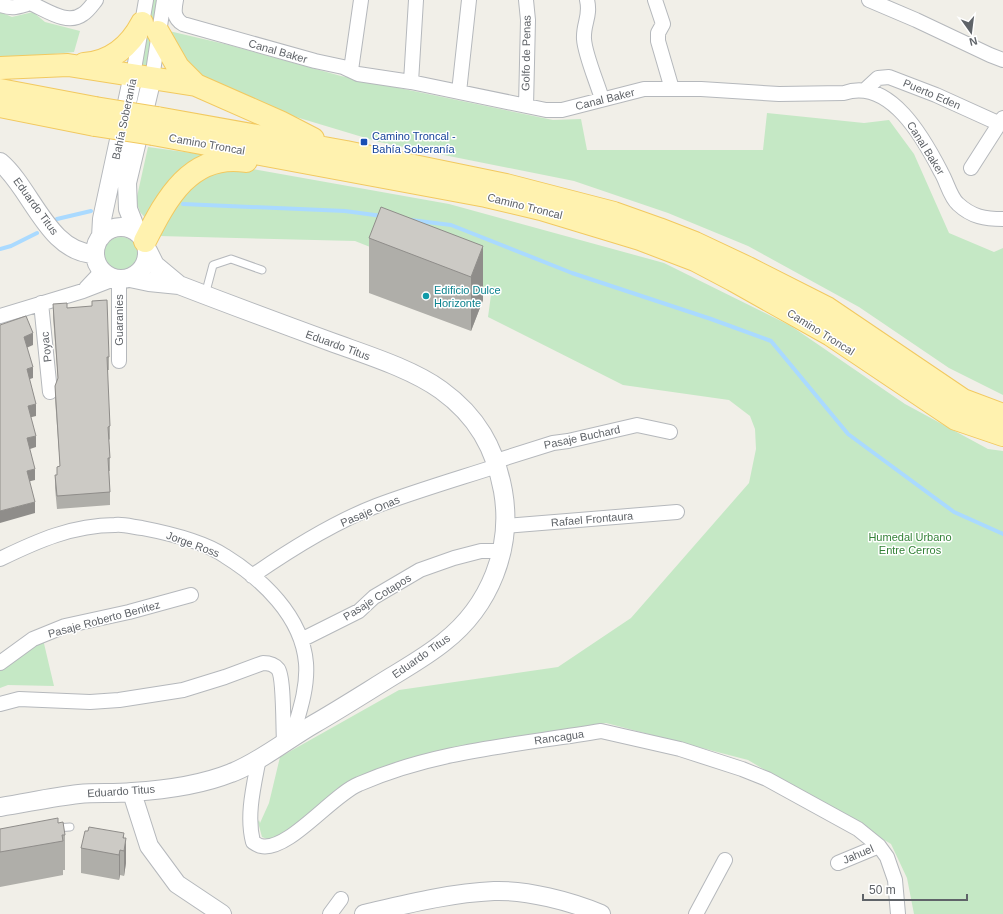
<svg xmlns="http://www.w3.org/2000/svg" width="1003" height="914" font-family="Helvetica,sans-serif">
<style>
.green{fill:#c5e8c5}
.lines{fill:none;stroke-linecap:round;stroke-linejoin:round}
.stream{stroke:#aadaff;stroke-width:4}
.service-casing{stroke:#b5b8bc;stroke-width:9}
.minor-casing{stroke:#b5b8bc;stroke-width:16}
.tertiary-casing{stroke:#b5b8bc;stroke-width:20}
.primary-casing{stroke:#f2c960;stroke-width:24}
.service{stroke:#fff;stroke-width:7}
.minor{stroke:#fff;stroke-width:14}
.tertiary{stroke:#fff;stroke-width:18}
.primary{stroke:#fff2af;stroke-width:22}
.primary-bridge-casing{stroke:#f2c960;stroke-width:24;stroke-linecap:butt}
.primary-bridge{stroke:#fff2af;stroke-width:22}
.wall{fill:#afaea9}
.shaded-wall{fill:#8f8d8a}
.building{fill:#cccac5;stroke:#8f8d8a}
.transit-dot{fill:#1a4fb4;stroke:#fff;stroke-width:1.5}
.culture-dot{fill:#0f9aa8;stroke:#fff;stroke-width:1.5}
.labels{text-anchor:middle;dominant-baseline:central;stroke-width:3;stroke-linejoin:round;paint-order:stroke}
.street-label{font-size:11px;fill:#5f6368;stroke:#fff}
.transit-label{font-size:11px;fill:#164399;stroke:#fff;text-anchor:start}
.culture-label{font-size:11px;fill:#0d838f;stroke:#fff;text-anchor:start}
.park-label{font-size:11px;fill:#348238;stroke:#fff}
</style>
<rect width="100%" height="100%" fill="#f1efe8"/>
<path class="green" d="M153 0H158L146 68 142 67Z
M0 12 12 17 33 12 45 22 80 31 74 52 0 59Z
M169 31 229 45 341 76 553 120 581 119 587 150H763L767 113 864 123 889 120 914 154 949 233 994 252 1003 248V395L949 368 859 307 748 246 668 213 574 181 379 142 286 114 188 70Z
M148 147 214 156 149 222 140 212 136 201Z
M235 166 449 204 664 263 791 326 905 404 988 449 1003 451V914H914L907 878 891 844 748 760 606 723 475 744 350 785 296 828 270 840 262 837 258 822 259 820 260 823 269 803 280 757 399 690 558 667 631 618 749 483 756 449 755 429 750 416 729 400 623 385 488 317 491 295 355 241 159 236 187 190 211 172Z
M104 254a17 17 0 1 1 34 0a17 17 0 1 1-34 0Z
M42 635 54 686 8 685 0 688V666Z"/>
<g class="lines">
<path class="stream" d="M183 204 345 211 382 216
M57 219 91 211
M411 220 451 225 572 273 711 319 771 341 848 434 954 512 1003 534
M0 249 11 246 37 233"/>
<g class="service-casing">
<path id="service" d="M205 295 213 265 231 259 262 270
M55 828 70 827"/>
</g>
<g class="minor-casing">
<path id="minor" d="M176 0C174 10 173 18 183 24L315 61 343 67 358 74 411 82 546 110H562L644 89H701L779 94 844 93C890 77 924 139 941 172 947 182 950 197 958 204 972 217 985 219 1003 219
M587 0C591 16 583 24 584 39 585 55 597 82 602 99
M655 0 663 24 658 33V41L672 89
M869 0 916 20 990 55 1003 60
M0 5C12 9 19 7 30 3 45 9 67 26 83 14 88 11 92 5 96 0
M351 70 361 0
M133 75 146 0
M152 78 164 0
M411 82 416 0
M865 90 878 78 889 77 936 95 1000 124
M459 92 469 0
M526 106 528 20 526 0
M971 168 1003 118
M119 279V361
M86 288 102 271
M41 303 50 392
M0 316 83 291 114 279
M496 461 553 443 568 441 637 425 670 432
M506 526 677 512
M0 559C37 541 73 525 115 525 124 524 133 527 142 528 168 533 203 541 225 556 262 579 302 616 306 663 308 688 299 713 292 737
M252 576C291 549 332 523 376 506 416 491 457 479 497 466
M301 640 359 611 374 597 420 570 454 558 481 551H502
M0 663 33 639 65 626 129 612 191 595
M0 704 19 699 90 702 119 700 183 690 225 677 263 663C269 663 274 664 278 669 284 677 283 728 284 741
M259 758C254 785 246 815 253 842 256 844 259 846 261 846 288 852 332 795 359 784 437 750 518 745 601 731L680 749 742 769 767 779 858 829 879 846 887 857 895 880 898 914
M838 863 879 846
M330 914 341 899
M696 914 725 860"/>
</g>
<g class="tertiary-casing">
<path id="tertiary" d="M0 162C32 189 48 253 95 254
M95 253a26 26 0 1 1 52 0a26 26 0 1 1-52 0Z
M137 232 128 209 127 183 152 78
M101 237 102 219 133 75
M130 278 149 282 179 285
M132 793 149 846 177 884 222 914
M0 807C26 803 52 797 79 794 96 792 114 794 132 792 164 790 201 785 231 773 258 763 288 739 314 724 340 709 365 693 391 677 409 666 428 655 444 642 490 606 513 548 503 491 495 448 477 416 441 390 412 369 367 355 334 343 282 324 231 305 179 285L155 265 148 251
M364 914C407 904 450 893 494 891 527 890 570 901 601 914"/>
</g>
<g class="primary-casing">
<path id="primary" d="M158 32 178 67 196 85
M84 64C111 62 130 46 142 23
M0 68 68 65 196 85 280 122 313 139
M0 90 95 108
M0 106 95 125
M157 118 346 152 506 185 614 213 659 229 695 243 748 268 827 308 963 400 1003 415
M153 134 486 196 541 209 640 239 695 260 733 280 831 335 956 419 1003 435
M145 241C166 199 191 152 246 161"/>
</g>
<use href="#service" class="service"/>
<use href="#minor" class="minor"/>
<use href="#tertiary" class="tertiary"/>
<use href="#primary" class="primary"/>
<g class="primary-bridge-casing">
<path id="primary-bridge" d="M95 108 157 118
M95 125 153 134"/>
</g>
<use href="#primary-bridge" class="primary-bridge"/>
</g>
<path class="wall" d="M369 238 483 246V300L471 331 369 293Z
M92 301 109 357V370H107L110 426V439L109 440 110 458V471H109L110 492V505L57 509 55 488V475H57V467L60 466 55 399V386L58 380 53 317V304L67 308 92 307Z
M58 823 65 835V870H63V875L0 887V829Z
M88 831 124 838 126 863 124 876 120 875 119 880 81 873V848Z"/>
<path class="shaded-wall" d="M483 246V300L471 331V277Z
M33 333V345L24 349V337Z
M33 367V378L27 380V369Z
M36 404V416L28 418V406Z
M36 436V447L27 450V438Z
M35 469V480L27 482V471Z
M35 502V513L0 523V511Z
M124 833V850L126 838V863L124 876V851L123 838Z
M120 850V875L119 880V855Z"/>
<path class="building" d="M381 207 483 246 471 277 369 238Z
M107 300 109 357H107L110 426 108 427 110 458H108L110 492 57 496 55 475H57V467L60 466 55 386 58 378 53 304 67 303V308L92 306V301Z
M26 316 33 333 24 337 33 367 27 369 36 404 28 406 36 436 27 438 35 469 27 471 35 502 0 511V325Z
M58 818V823L63 822 65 835H62L63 841 0 852V829Z
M89 827 124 833 123 838H126L124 851 120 850 119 855 81 848 85 831H88Z"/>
<rect class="transit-dot" x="360" y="138" width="8" height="8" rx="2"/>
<circle class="culture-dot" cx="426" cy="296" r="4"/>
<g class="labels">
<g class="street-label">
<text transform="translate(278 51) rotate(16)">Canal Baker</text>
<text transform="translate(526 53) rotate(-89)">Golfo de Penas</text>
<text transform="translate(932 94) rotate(23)">Puerto Eden</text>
<text transform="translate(605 99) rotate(-14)">Canal Baker</text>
<text transform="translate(124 119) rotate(-78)">Bahía Soberanía</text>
<text transform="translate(207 144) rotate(10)">Camino Troncal</text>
<text transform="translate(926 148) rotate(58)">Canal Baker</text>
<text transform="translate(36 206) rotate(54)">Eduardo Titus</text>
<text transform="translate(525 206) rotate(14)">Camino Troncal</text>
<text transform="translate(119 320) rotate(-90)">Guaraníes</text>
<text transform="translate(821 332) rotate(32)">Camino Troncal</text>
<text transform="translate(338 345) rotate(20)">Eduardo Titus</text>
<text transform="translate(46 347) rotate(-96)">Poyac</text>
<text transform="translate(582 437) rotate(-12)">Pasaje Buchard</text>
<text transform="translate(370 511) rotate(-23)">Pasaje Onas</text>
<text transform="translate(592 519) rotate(-5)">Rafael Frontaura</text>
<text transform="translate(193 544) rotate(20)">Jorge Ross</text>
<text transform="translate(377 597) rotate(-32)">Pasaje Cotapos</text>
<text transform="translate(104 619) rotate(-15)">Pasaje Roberto Benitez</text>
<text transform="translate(421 656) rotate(-35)">Eduardo Titus</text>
<text transform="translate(559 737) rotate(-8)">Rancagua</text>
<text transform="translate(121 791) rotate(-4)">Eduardo Titus</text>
<text transform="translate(858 854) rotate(-23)">Jahuel</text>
</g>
<g class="transit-label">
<text x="372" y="136">Camino Troncal -<tspan x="372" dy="13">Bahía Soberanía</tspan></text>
</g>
<g class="culture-label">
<text x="434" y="290">Edificio Dulce<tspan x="434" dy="13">Horizonte</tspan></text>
</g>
<g class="park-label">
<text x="910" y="537">Humedal Urbano<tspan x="910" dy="13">Entre Cerros</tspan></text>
</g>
</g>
<g transform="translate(971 32) rotate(166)" stroke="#ffffff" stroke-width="3" paint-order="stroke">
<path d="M0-3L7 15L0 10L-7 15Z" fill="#5f6368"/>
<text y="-6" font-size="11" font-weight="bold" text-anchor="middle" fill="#5f6368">N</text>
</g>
<path d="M863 894v6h104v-6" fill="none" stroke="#5f6368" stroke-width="2"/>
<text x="869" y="894" font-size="12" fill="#5f6368" stroke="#ffffff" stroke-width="3" paint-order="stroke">50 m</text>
</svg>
